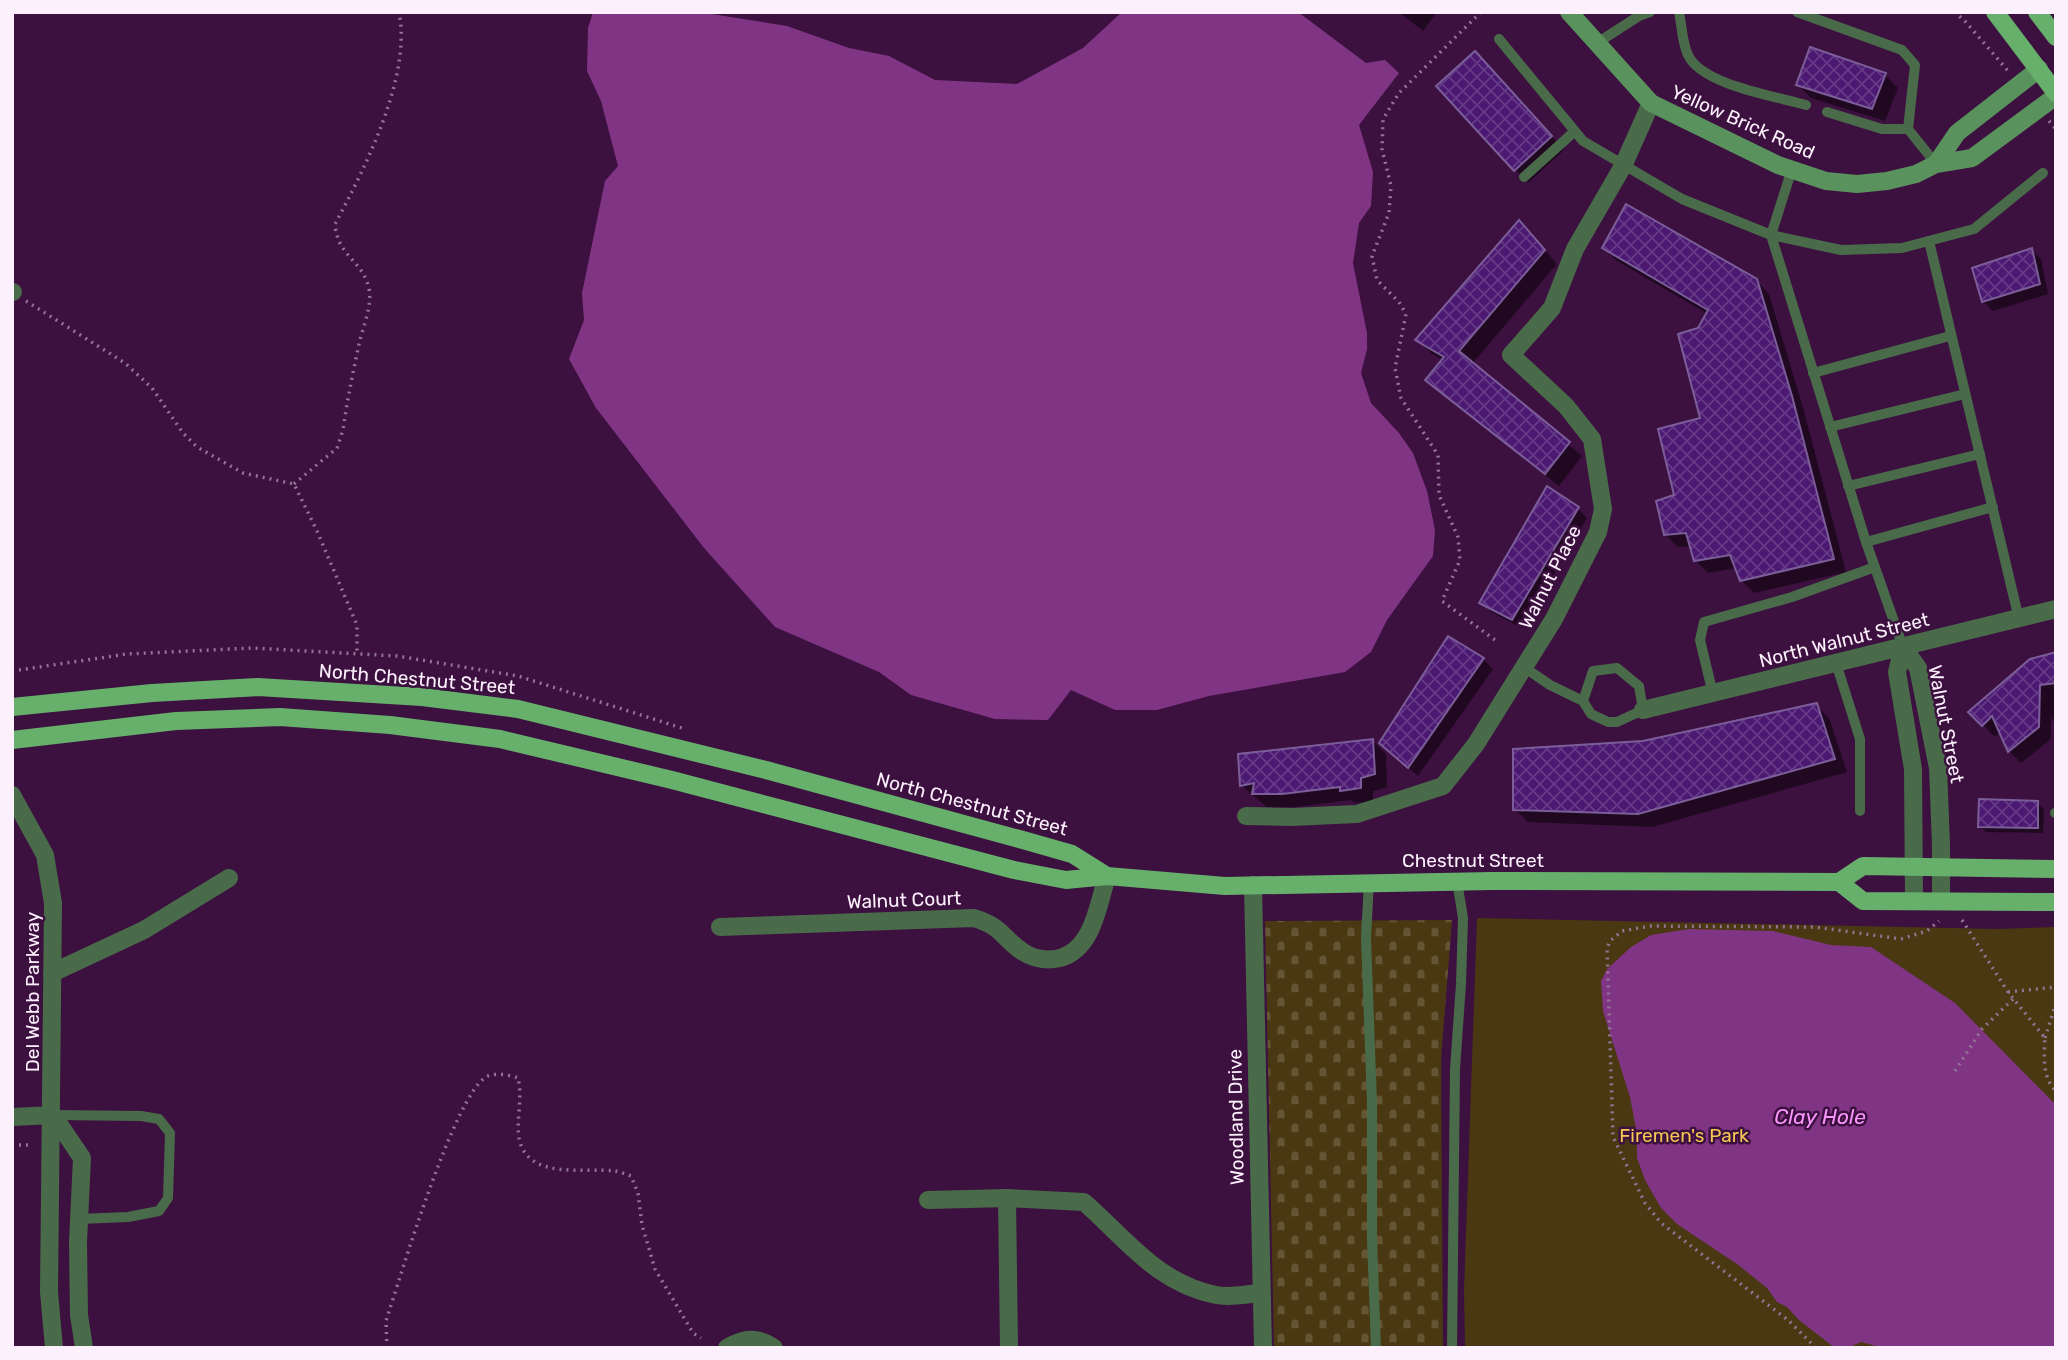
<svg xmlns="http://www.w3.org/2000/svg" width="2068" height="1360" font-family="Rubik,sans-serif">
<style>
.cemetery{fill:url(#cemetery-stones)}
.park{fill:#493811}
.water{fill:#803584}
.shadow{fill:#0007}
.building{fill:url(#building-cross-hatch);stroke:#7b5e99;stroke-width:2}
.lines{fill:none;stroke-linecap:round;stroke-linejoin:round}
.path{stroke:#927594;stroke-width:3.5;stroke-dasharray:2 5;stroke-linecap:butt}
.lane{stroke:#496b4a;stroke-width:10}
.street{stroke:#496b4a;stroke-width:18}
.secondary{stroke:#5a925d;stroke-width:18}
.primary{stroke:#66b06b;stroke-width:18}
.labels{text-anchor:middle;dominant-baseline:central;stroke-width:5;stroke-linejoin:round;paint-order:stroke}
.street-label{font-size:19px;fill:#fcf0fc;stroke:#3c103f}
.park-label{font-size:19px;fill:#f7c755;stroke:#3c103f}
.water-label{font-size:21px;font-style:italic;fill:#f996fd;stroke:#3c103f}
</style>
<defs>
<pattern id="cemetery-stones" width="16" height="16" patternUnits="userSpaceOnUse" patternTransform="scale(1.75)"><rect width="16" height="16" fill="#493811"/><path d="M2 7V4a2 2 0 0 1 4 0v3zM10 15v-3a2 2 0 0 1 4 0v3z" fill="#645535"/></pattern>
<pattern id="building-cross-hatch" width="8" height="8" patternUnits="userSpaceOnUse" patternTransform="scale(1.75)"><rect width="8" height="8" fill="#4b1872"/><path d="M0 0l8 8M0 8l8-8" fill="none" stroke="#663a87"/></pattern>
</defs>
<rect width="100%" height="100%" fill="#3c103f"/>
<path class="cemetery" d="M1452 920 1441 1060 1443 1348H1274L1265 921Z"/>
<path class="park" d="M1477 918 1997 929 2056 927V1348H1465L1464 1289Z"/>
<path class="water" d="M593 12H699L787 26 849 48 889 56 935 80 1017 84 1083 48 1122 12H1298L1366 63 1385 60 1399 73 1359 125 1373 172 1371 206 1359 223 1353 263 1367 333V349L1361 373 1371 403 1399 433 1413 453 1427 491 1435 530 1433 556 1387 620 1371 652 1345 672 1209 696 1157 710H1115L1071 690 1048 720 995 719 911 695 879 672 775 627 704 548 596 408 569 359 584 320 582 293 605 181 618 166 601 101 587 71 588 28Z
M1689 929 1773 931 1831 945 1871 947 1955 1003 2056 1105V1348H1884L1861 1342 1848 1348H1835L1799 1320 1787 1307 1777 1302 1767 1288 1737 1264 1677 1224 1661 1208 1645 1180 1637 1158V1134L1630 1097 1603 1011 1601 981 1607 969 1631 947 1651 935Z"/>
<path class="shadow" d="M1399 12H1437L1423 31Z
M1487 66 1564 150 1528 183 1438 86Z
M1885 75 1898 88 1885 121 1811 98 1798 85Z
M1532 235 1557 264 1472 364 1582 456 1559 486 1441 393 1428 380 1443 360 1431 353 1418 340Z
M1604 248 1756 280 1769 294 1804 411 1846 572 1754 593 1741 580 1737 568 1708 573 1695 560 1691 546 1678 547 1665 534 1702 419 1699 330 1708 314 1617 261Z
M2031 250 2041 259 2048 294 1993 311 1983 301Z
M1578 509 1587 518 1522 628 1491 612 1481 602Z
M2056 654V729L2051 715V739L2021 763 2009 751 2001 731 1995 737 1970 712Z
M1483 659 1493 669 1418 776 1391 752Z
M1816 705 1829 718 1847 772 1652 827 1528 822 1515 809 1643 742Z
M1373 741 1386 754 1387 787 1373 791V801L1355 803 1351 800 1296 807H1267L1241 785Z
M2037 803 2044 809 2043 833 1986 832 1980 826Z"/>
<path class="building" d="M1810 47 1886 73 1872 109 1796 85Z
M1475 51 1552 136 1514 171 1436 86Z
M1626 204 1757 279 1792 396 1834 559 1740 581 1730 555 1694 561 1686 533 1664 535 1656 501 1674 495 1658 429 1700 418 1678 334 1698 328 1708 310 1602 248Z
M1519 220 1545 250 1459 351 1570 442 1545 474 1425 380 1444 357 1415 340Z
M2032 248 2040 284 1982 302 1972 268Z
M1547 486 1579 507 1512 620 1479 603Z
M1448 636 1484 658 1408 768 1379 743Z
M2056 652V683L2040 685 2039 727 2008 752 1992 716 1982 726 1968 712 2030 659Z
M1817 703 1835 759 1638 814 1513 810V749L1643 741Z
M1373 739 1375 774 1361 778V788L1340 791V787L1282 794H1252L1254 783 1240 786 1238 754Z
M1979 799 2038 801V828L1978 827Z"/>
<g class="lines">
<path class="path" d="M1481 12 1399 93 1383 119 1382 149 1391 186 1389 213 1372 256 1377 280 1399 302 1406 314 1395 368 1401 398 1438 455 1439 495 1458 537 1460 560 1442 601 1495 640
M1954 12 1964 20 2009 72
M2049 121 2056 129
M26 301 125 363 152 388 183 433 197 447 243 473 294 484 317 531 357 625V653
M294 484 337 448 343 430C347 401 353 373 359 344 363 326 374 303 368 285 361 260 337 255 335 224 365 168 412 76 399 12
M12 671 127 654 252 648 397 656 518 676 685 729
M1962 920 2008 992 2045 1038C2044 1056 2042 1078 2056 1091
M2008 992 2056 987
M2045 1038 2056 1003
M1955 1071 1982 1029 2013 999
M12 1145H32
M387 1348 386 1321C400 1278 454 1096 486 1077 495 1072 510 1075 518 1078 523 1098 516 1119 519 1138 527 1181 585 1167 615 1171 620 1172 626 1174 631 1176L638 1193 642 1225 655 1269 693 1333 701 1338
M1816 1348 1788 1320 1661 1223 1645 1203 1613 1137 1607 948 1610 941 1622 931 1650 926 1815 927 1901 939 1927 931 1939 921"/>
<path class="lane" d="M1679 12C1682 26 1682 43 1688 55 1702 85 1775 96 1806 105
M1797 12 1902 50 1915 65 1908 129 1936 164
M1499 39 1583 141 1682 199 1771 235 1841 250 1902 248 1974 229 2043 173
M1597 43 1639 16 1650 12
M1827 112 1882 129H1908
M1792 169 1771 235 1866 542 1903 647
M1524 177 1575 131
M1929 241 2019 619
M1813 373 1950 336
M1830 427 1965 394
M1848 486 1980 454
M1866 542 1993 507
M1836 663 1860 739V811
M1525 668 1550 685 1583 701 1591 714 1608 722H1617L1643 710 1639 686 1617 668 1593 671 1583 701
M1713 694 1700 640 1704 622 1792 597 1875 567
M2055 813H2056
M1369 882 1366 938 1372 1103V1239L1376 1348
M53 1115 141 1116 159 1119 170 1133 168 1198 159 1211 128 1217 79 1219
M1452 1348 1455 1069 1461 984 1463 918 1457 881"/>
<path class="street" d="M12 292H13
M1903 647 1918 668 1938 768 1941 845V901
M1903 647 1897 672 1913 769 1914 900
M1643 710 2056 609
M12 795 45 855 53 903 49 1292 54 1348
M1246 816 1291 817 1357 814 1443 786 1476 744 1554 619 1598 532 1603 509 1592 439 1566 406 1511 355 1552 308 1575 249 1623 166 1651 103
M1253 885 1263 1348
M720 927 974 918C1003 927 1001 937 1023 952 1034 959 1047 961 1060 958 1093 949 1098 905 1107 876
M52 973 144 930 229 878
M53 1115 82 1158 78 1242 79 1315 84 1348
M12 1117 53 1115
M1007 1198 1009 1348
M928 1200 1007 1198 1084 1202C1127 1240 1157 1283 1216 1295 1230 1298 1247 1294 1260 1293
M727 1348C743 1338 758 1336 774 1348"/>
<path class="secondary" d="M1569 12 1651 103 1778 165 1826 181 1857 184 1887 181 1916 174 1936 164 1972 158 2056 96
M1936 164 1957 133 2039 69"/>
<path class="primary" d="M1995 12 2056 93
M2037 12 2056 37
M12 707 152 693 258 687 422 697 518 709 766 770 1030 842 1072 854 1107 876
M12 740 176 721 280 717 390 725 500 739 672 780 1014 870 1066 880 1107 876 1225 886 1492 881 1839 882 1863 866 2056 869
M1839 882 1863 901 2056 902"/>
</g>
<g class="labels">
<g class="street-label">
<text transform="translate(1743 122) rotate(24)">Yellow Brick Road</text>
<text transform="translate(1550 577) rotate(-63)">Walnut Place</text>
<text transform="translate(1844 640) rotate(-14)">North Walnut Street</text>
<text transform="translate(417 679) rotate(5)">North Chestnut Street</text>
<text transform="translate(1946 724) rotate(79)">Walnut Street</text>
<text transform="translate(972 804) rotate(15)">North Chestnut Street</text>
<text x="1473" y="860">Chestnut Street</text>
<text transform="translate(904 900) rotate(-2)">Walnut Court</text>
<text transform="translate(32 992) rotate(-90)">Del Webb Parkway</text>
<text transform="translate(1236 1117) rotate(-91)">Woodland Drive</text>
</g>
<g class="park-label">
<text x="1684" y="1135">Firemen's Park</text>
</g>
<g class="water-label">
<text x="1820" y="1116">Clay Hole</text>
</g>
</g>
<rect width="2068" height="1360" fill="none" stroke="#fcf0fc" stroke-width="28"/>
</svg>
